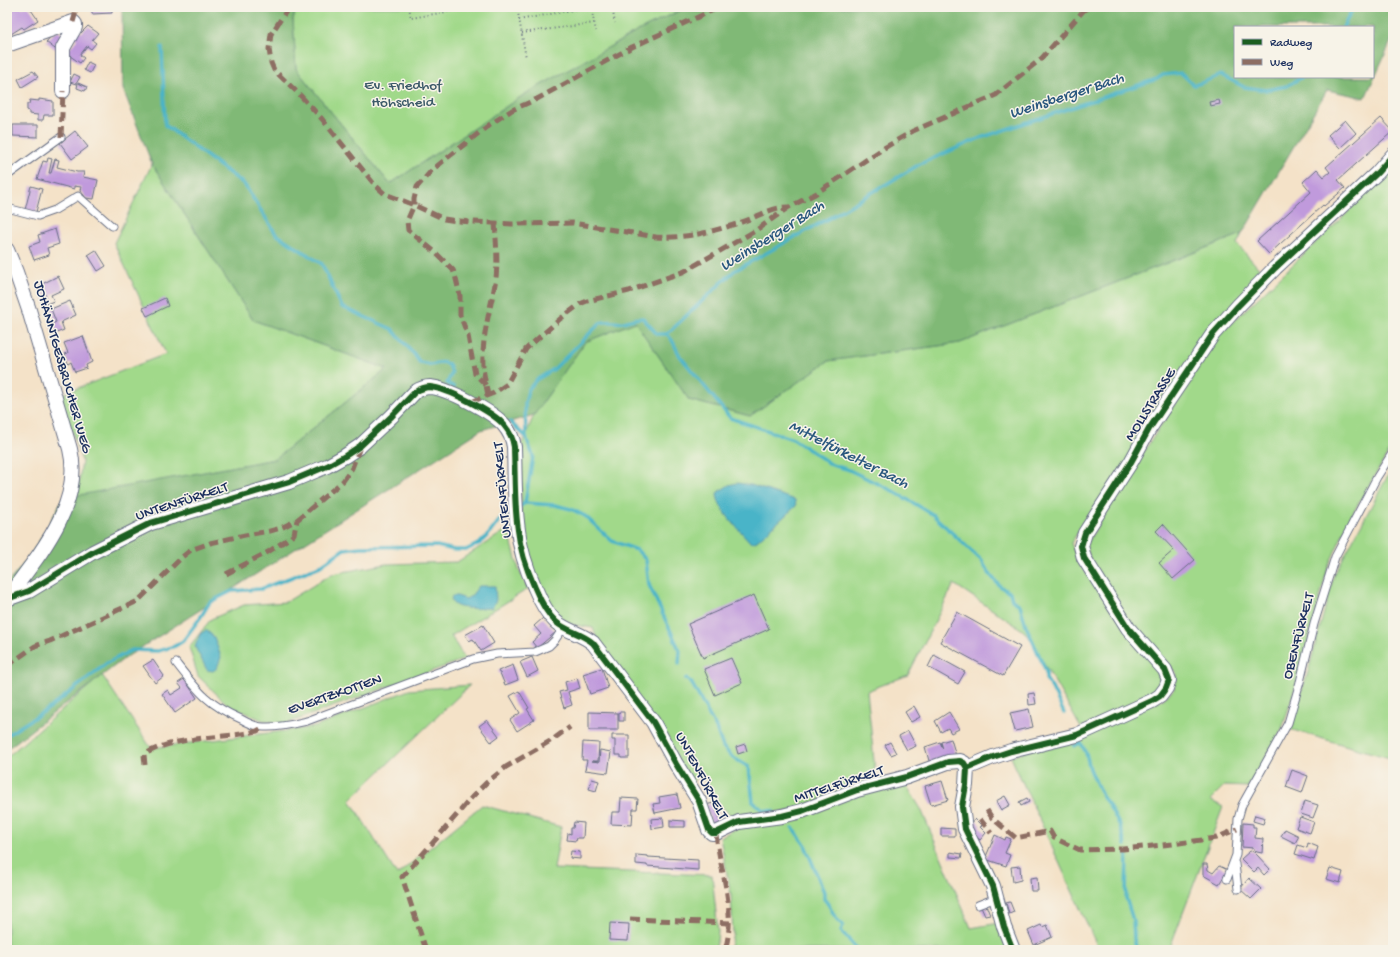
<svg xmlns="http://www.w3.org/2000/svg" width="1400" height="957" font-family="'Gochi Hand',sans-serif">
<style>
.green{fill:#a1d98a;stroke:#5e8474}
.forest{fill:#80b976;stroke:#4e746a;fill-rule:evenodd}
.water{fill:#4ab4c8;stroke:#327293}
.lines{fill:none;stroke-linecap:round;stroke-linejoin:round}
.stream{stroke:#4ab4c8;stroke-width:3.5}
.building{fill:#c09adc}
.lane-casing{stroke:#676e83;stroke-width:9}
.street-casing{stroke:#676e83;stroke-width:16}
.path{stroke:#676e83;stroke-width:2;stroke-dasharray:1 3;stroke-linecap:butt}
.lane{stroke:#fff;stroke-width:7}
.street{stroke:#fff;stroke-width:14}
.quiet{stroke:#8d6e63;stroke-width:5;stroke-dasharray:10 5;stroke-linecap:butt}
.cycleway-casing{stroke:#f7f3e8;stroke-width:8}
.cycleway{stroke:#1b5e20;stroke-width:6}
.labels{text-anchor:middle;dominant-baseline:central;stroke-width:3;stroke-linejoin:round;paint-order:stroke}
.park-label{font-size:15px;fill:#3c5a69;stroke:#f7f3e8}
.street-label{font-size:15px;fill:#1b2f5e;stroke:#f7f3e8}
.water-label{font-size:16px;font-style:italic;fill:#29577e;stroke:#f7f3e8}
</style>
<rect width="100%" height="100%" fill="#f7f3e8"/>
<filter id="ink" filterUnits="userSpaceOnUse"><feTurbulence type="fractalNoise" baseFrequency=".025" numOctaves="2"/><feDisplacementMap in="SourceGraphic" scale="8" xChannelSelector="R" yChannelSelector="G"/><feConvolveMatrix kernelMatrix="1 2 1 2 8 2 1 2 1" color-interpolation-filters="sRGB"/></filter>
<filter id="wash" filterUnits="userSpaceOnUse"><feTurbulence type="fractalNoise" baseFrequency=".012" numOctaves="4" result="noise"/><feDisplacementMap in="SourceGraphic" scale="16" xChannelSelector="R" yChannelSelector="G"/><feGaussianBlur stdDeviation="0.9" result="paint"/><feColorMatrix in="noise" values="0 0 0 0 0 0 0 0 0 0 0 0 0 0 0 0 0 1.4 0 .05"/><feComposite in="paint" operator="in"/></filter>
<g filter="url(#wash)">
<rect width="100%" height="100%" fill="#f4e2c8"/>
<path class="green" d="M297 7H687L638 31 525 94 390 184 296 69 293 19Z
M1393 162V445L1351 516 1328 567 1298 679 1282 729 1248 787 1224 786 1210 800 1223 807 1169 950H1099L1011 757 1162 700 1174 689 1176 673 1130 626 1092 565 1086 545 1112 502 1218 336 1344 216Z
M152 164 253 320 387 369 275 459 77 496 82 461 60 395 166 354 114 243Z
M1242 234 1237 244 1263 273 1082 526 1071 543 1078 562 1162 675 1160 691 1081 728 1028 635 1021 629 954 584 908 675 867 691 876 781 794 810 737 821 720 805 702 774 691 782 597 639 593 628 569 624 554 611 541 592 532 567 521 512V446L534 415 585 342 635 322 689 400 750 416 828 361 960 343Z
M1393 466V759L1289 729 1308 672 1334 575Z
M508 529 519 570 528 589 451 636 465 659 285 724 262 720 227 704 198 676 189 647 211 619 244 605 286 602 332 574 386 564 457 562Z
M102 675 151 748 315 727 409 690 470 685 350 800 397 875 482 805 561 827 554 869 712 875 718 932 716 950H7V757Z
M905 783 921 809 971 928 999 923 1010 950H729L733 934 731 895 720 837 737 828 862 791Z"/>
<path class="forest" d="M122 7H297L293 19 296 69 390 184 525 94 638 31 687 7H1393V37L1365 98 1327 90 1242 234 960 343 828 361 750 416 689 400 635 322 585 342 534 415 481 430 125 658 7 749V583C31 559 47 528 63 498L275 459 387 369 253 320 152 164 123 89ZM1235 27H1373V77H1235Z"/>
<path class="water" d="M737 483 751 485 795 500 796 506 757 541 751 543C740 530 717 509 717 493L729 485Z
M479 586H495L496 600 492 608C483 608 446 612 452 596H457L466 599 471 596Z
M206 630 214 637 221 657 217 668 213 671 207 670 195 647 200 634Z"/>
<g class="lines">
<path class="stream" d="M1343 27 1354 7
M162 47 165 125 244 184 276 234 322 264 342 307 392 329 414 354 420 363 431 365 443 362 449 365 452 373 447 383 454 387
M667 334 672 340 680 356 730 418 793 439 832 465 847 469 893 491 932 514 982 561C986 570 1000 590 1010 592L1012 600 1020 605 1026 626 1046 671V679L1052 688 1064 713
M510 422 526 437
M525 503 555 505 571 509 585 516 612 541 637 550 646 560 649 585 680 651 679 664
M519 507 525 503 533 456 526 437 525 404 528 390 536 380 554 369 600 323C609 320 614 323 623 322 631 320 634 318 643 318L657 334H667L734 271 831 217 920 164 980 138 1157 79 1163 75 1181 73 1194 85 1201 83 1221 75 1244 87 1266 90 1287 86 1302 77
M686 679 691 682 716 728 723 747 732 757 749 767 753 802 763 810 773 811
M7 735 51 707 107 663 132 650 158 651 175 646 183 641 200 618 210 602 232 591 261 589 320 566 344 549 361 547 437 546 454 550H466L480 543 489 534 502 517 512 511
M1074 746 1081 743 1086 753 1090 769 1102 796 1108 804 1120 826 1125 845
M793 828 805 845 824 892V899C833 908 832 918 843 925L841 931 858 950
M1127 853 1126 898 1133 920 1134 939 1137 950"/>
</g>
<g id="blocks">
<path class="building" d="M15 7H21L22 8 24 7H29L38 20 24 29 22 27 11 34 7 28V12Z
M112 7V13L92 14V8Z
M88 26 98 33 92 40 96 43 91 49 87 46 80 55 84 58 80 63 66 53 77 39 72 35 77 29 81 33Z
M58 31 66 38 55 49 46 42 54 33Z
M88 62 94 65 90 73 84 70Z
M33 71 38 77 22 87 18 79Z
M74 74 80 77 76 84 70 82Z
M78 83 87 87 85 91 77 88Z
M39 99 53 101V115H44L43 120H38V115L29 114V111L27 110V104H29L30 100 39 101Z
M1219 100 1220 104 1210 106 1209 102Z
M1381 118 1393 131 1338 180 1345 188 1324 206 1323 205 1269 254 1257 241 1311 192 1303 182 1317 169 1324 177 1330 172 1326 167Z
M1345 120 1356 133 1340 148 1328 135Z
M13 125H38V137L13 136Z
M75 131 88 147 72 159 60 143Z
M48 158 52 159 49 173H51L55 159 59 160 57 167 77 172H84L83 177 98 180 94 199 86 198 80 190 81 187 74 186V189L37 179 43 161 47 162Z
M31 186 42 189 36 212 25 210Z
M55 229 59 244 47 248 49 255 34 260 29 246 40 242 38 235Z
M96 250 106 266 98 271 88 255Z
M58 276 64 289 51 295 54 301 46 304 43 298 46 297 40 285Z
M165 298 168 306 147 316 143 308Z
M70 301 76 315 61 322 64 330 54 334 50 325 56 322 51 309Z
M83 336 92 362 86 365 87 368 75 372 71 362 68 364 65 354 68 353 64 343Z
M1163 524 1195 560 1173 579 1159 563 1174 550 1156 531Z
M754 595 769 629 703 658 688 624Z
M957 612 1020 647 1003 676 940 642Z
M543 618 556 632 537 648 532 642 541 634 534 626Z
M483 625 494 643 481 651 473 639 469 641 465 635Z
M934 655 965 672 958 684 928 667Z
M532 657 538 671 527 677 520 662Z
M731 658 742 683 715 695 704 669Z
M153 660 164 676 155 683 143 666Z
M513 665 518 680 505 685 500 673H499L498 671Z
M602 668 608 688 590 694 583 674Z
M577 678 580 688 568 692 572 705 564 708 559 692 567 690 565 682Z
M184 679 197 698 175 713 162 694 168 690 171 695 182 688 178 683Z
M519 691 529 708 527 709 534 720 517 731 510 720 520 713 510 696Z
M1034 693 1036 704 1029 705 1028 694Z
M914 706 920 717 911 722 905 712Z
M1029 709 1033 727 1015 731 1010 713Z
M589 712 618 713V730H589Z
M619 712H624V721H619Z
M949 712 959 729 951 733 948 728 941 732 935 721Z
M487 720 499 736 491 742 479 726Z
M908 731 916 746 907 750 899 736Z
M612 735H629V758H621V755H615V740H612Z
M951 739 956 756 930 764 925 747 940 742 943 749 941 742Z
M583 742 599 743 598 761H592L599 762 600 750 611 752 608 773 585 770 587 760H582Z
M890 742 896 753 891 755 885 745Z
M745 744 747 751 738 754 736 747Z
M1292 770 1308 776 1302 793 1286 787Z
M592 779 599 781 596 791 589 789Z
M942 781 948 800 931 805 925 786Z
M677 794 680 808 655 813 653 804 660 803 659 797Z
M1005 796 1010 805 1001 810 996 801Z
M621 798 638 799 637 809H633L632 825 611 824 612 812H620Z
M1027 798 1029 802 1021 806 1019 802Z
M1305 801 1318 805 1313 818 1301 814Z
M714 803 723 825 713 828 705 805Z
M1255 815 1265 818 1263 824 1253 821Z
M1300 817 1314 822 1310 833 1296 828Z
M663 818 664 827 652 829 651 819Z
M975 819 982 826 980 827 986 833 980 840 968 828Z
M670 820 685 821V827H670Z
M574 822 584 823 583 838H577L576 841 567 840 568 833 571 834V828H573Z
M1243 823 1253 824V827H1256L1255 838 1263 839 1262 853 1257 852 1254 850V848L1242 847Z
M941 828 955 829V836H941Z
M1285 829 1299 836 1295 843 1281 836Z
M995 835 1005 840 1006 837 1011 839 1005 853 1010 855 1006 866 985 859Z
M1308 843 1318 847 1314 860 1295 854 1298 845 1307 848Z
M571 851 580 852V859L570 858Z
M1250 851 1254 852 1257 855 1270 869 1264 875 1258 868 1254 872 1241 859Z
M950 852 962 854 961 858 950 857Z
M636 855 648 856V857L698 860V870L647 866V865L636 864Z
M1203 864H1207L1208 870 1213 873 1219 866 1228 870 1219 884 1203 875Z
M1020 866 1021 880 1013 882 1011 867Z
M1330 868 1343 872 1340 883 1326 879Z
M1037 877 1038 891H1031L1030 878Z
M1249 878 1261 889 1251 899 1240 889Z
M1010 902 1014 912 1009 914 1006 903Z
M986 905 990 915 985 916 981 907Z
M610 923 629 924 628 941 609 940Z
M1041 925 1042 927 1047 925 1052 937 1034 945 1028 931Z"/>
</g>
</g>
<g filter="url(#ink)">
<use href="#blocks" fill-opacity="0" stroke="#676e83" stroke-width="1"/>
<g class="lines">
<g class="lane-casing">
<path id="lane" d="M7 176 61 137
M7 208 38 216 55 210 78 196 112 226
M176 663C197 690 208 705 241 719 248 723 256 727 264 727 278 728 294 724 307 721L473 659 497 654 535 652 549 646 555 640 564 627
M1235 864 1238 889
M1227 879 1236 855 1238 819 1242 805 1288 723 1300 682 1314 624 1335 557 1377 477 1393 452
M978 905 996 898"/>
</g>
<g class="street-casing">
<path id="street" d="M7 45 73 22 75 24V27L63 48V91
M7 250 16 272 29 310 70 449C84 505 37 557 7 598
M7 599 29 591 93 552 151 523 289 482 327 466 345 456 360 446 392 416 415 392C420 389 424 387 430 387 447 388 493 412 504 425 510 432 513 439 514 447 515 475 514 503 518 530 520 550 527 570 535 588 540 600 546 613 556 622 566 631 581 633 593 643L653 722 676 764 699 801 709 830 712 833H716L739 822 782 816 802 811 857 790 907 777 948 762 960 761 964 763 967 768 966 785 962 807 965 829 993 886 1004 927 1013 950
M967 768 993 757 1011 751 1077 735 1152 701 1160 696 1166 688 1169 680 1165 670 1128 628 1084 558 1081 546 1085 533 1131 462 1149 429 1213 334 1238 306 1275 268 1377 173 1393 155"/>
</g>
<path class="path" d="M409 7 411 18 476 7
M517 7 526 58
M591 7 596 31
M612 7 615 23
M519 20 588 7
M522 33 594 23"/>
<use href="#lane" class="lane"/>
<use href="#street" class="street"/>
<path class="quiet" d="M289 7 271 34 269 49 271 63 274 70 299 94 322 119 374 184 385 194 414 205 444 219 457 221 512 224 573 223 656 237C687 239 721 230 750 219 762 214 774 207 788 207
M73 22 75 15 76 7
M61 137 63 91
M486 385 475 374 468 336 460 315V296L455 275 453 270 435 252 408 230 407 221 414 205V199L417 187 424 179 432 170 489 125 512 110 537 99 632 47 720 7
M488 396C486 383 482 370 483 357 483 330 492 304 496 278 498 259 496 241 495 222
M471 402 494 393 507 384 526 349 560 319 580 304 587 301 629 291 683 272 755 231 789 207 815 194 884 148 913 131 996 95 1042 58 1083 11 1088 7
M226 574 268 552 291 537 294 534 297 520
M7 666 35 646 50 641 138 601 182 557 191 550 210 543 245 535 270 531 281 528 297 520 343 481 352 468 360 447
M145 765 144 755C170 737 218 738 248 733L257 731 264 727
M987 810 992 818 1016 838 1050 831 1054 838 1080 850 1123 849 1172 844 1216 838 1237 829
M980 819 991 833
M716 833C720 872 737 911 725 950
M630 919 730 923
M426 950 402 877 437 838 472 797 486 783 506 767 552 740 570 727"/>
<g class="cycleway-casing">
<path id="cycleway" d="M7 599 29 591 93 552 151 523 289 482 327 466 345 456 360 446 392 416 415 392C420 389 424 387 430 387 447 388 493 412 504 425 510 432 513 439 514 447 515 475 514 503 518 530 520 550 527 570 535 588 540 600 546 613 556 622 566 631 581 633 593 643L653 722 676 764 699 801 709 830 712 833H716L739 822 782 816 802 811 857 790 907 777 948 762 960 761 964 763 967 768 966 785 962 807 965 829 993 886 1004 927 1013 950
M967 768 993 757 1011 751 1077 735 1152 701 1160 696 1166 688 1169 680 1165 670 1128 628 1084 558 1081 546 1085 533 1131 462 1149 429 1213 334 1238 306 1275 268 1377 173 1393 155"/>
</g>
<use href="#cycleway" class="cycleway"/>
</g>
</g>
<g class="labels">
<g class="park-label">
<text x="403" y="86">Ev. Friedhof<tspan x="403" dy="17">Höhscheid</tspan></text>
</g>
<g class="street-label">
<text transform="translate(62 367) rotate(74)">JOHÄNNTGESBRUCHER WEG</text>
<text transform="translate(1151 405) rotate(-58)">MOLLSTRASSE</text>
<text transform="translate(503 490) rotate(-95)">UNTENFÜRKELT</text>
<text transform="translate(182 502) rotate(-18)">UNTENFÜRKELT</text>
<text transform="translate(1299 636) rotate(-75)">OBENFÜRKELT</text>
<text transform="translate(335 695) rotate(-19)">EVERTZKOTTEN</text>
<text transform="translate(701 776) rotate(62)">UNTENFÜRKELT</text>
<text transform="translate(839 785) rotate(-18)">MITTELFÜRKELT</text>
</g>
<g class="water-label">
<text transform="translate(1067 97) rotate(-18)">Weinsberger Bach</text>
<text transform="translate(773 237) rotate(-32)">Weinsberger Bach</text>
<text transform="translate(848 456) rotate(27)">Mittelfürkelter Bach</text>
</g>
</g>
<rect width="1400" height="957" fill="none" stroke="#f7f3e8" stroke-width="24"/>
<rect x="1234" y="26" width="140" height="52" fill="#f7f3e8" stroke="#9fa5b1"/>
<rect x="1242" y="39" width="20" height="6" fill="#1b5e20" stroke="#9fa5b1"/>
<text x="1270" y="46" font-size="12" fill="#1b2f5e">Radweg</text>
<rect x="1242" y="59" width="20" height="6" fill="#8d6e63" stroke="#9fa5b1"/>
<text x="1270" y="66" font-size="12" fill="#1b2f5e">Weg</text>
</svg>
